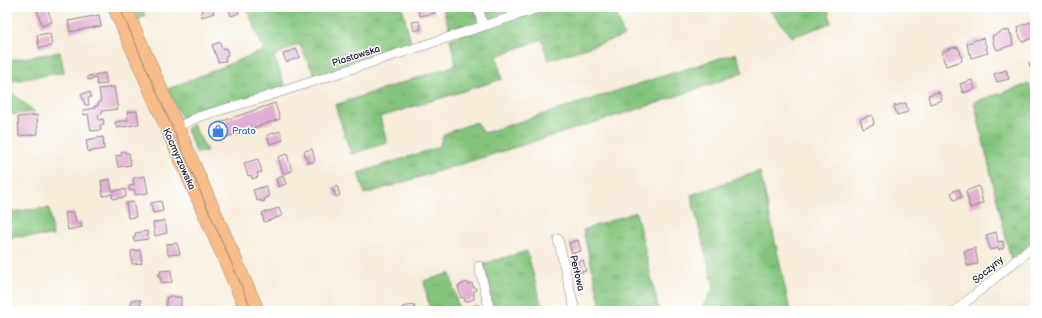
<svg xmlns="http://www.w3.org/2000/svg" width="1042" height="318" font-family="'Balsamiq Sans',sans-serif">
<style>
.grass{fill:url(#grass-tufts);stroke:#53745c}
.building{fill:#e2afd2}
.lines{fill:none;stroke-linecap:round;stroke-linejoin:round}
.minor-casing{stroke:#8c878a;stroke-width:10}
.major-casing{stroke:#8c878a;stroke-width:12}
.minor{stroke:#fff;stroke-width:9}
.major{stroke:#f8bd89;stroke-width:11}
.labels{text-anchor:middle;dominant-baseline:central;stroke-width:3;stroke-linejoin:round;paint-order:stroke}
.street-label{font-size:10px;fill:#22223b;stroke:#fff}
.shop-label{font-size:10px;fill:#366cbe;stroke:#fff;text-anchor:start}
</style>
<defs>
<pattern id="grass-tufts" width="24" height="20" patternUnits="userSpaceOnUse"><rect width="24" height="20" fill="#84c57d"/><path d="M3 7l-1-3M5 7V3M7 7l1-3M15 17l-1-3M17 17v-4M19 17l1-3" fill="none" stroke="#6ca068"/></pattern>
</defs>
<rect width="100%" height="100%" fill="#fff"/>
<filter id="ink" filterUnits="userSpaceOnUse"><feTurbulence type="fractalNoise" baseFrequency=".025" numOctaves="2"/><feDisplacementMap in="SourceGraphic" scale="8" xChannelSelector="R" yChannelSelector="G"/><feConvolveMatrix kernelMatrix="1 2 1 2 8 2 1 2 1" color-interpolation-filters="sRGB"/></filter>
<filter id="wash" filterUnits="userSpaceOnUse"><feTurbulence type="fractalNoise" baseFrequency=".012" numOctaves="4" result="noise"/><feDisplacementMap in="SourceGraphic" scale="16" xChannelSelector="R" yChannelSelector="G"/><feGaussianBlur stdDeviation="0.9" result="paint"/><feColorMatrix in="noise" values="0 0 0 0 0 0 0 0 0 0 0 0 0 0 0 0 0 1.4 0 .05"/><feComposite in="paint" operator="in"/></filter>
<g filter="url(#wash)">
<rect width="100%" height="100%" fill="#f7ecda"/>
<path class="grass" d="M133 7H141L145 16 138 20Z
M246 7H402L412 47 316 78 299 44 274 56 286 88 183 121 168 89 264 50Z
M442 7H475L480 25 451 34Z
M480 7H536L485 24Z
M549 7H622L615 9 624 36 548 60 542 39 497 56 502 79 380 117 387 143 351 154 335 105 456 65 450 39Z
M767 7H828L831 23 792 37Z
M7 35 10 60 60 52 64 72 14 81 8 80Z
M736 53 743 73 651 105 365 194 358 173 439 147 444 134 476 122 484 133Z
M1029 84 1035 102V240L1011 260 974 102Z
M7 94H13L35 112 7 115Z
M193 124 207 151 199 153 196 152 186 129Z
M760 171 790 311H700L714 287 691 195Z
M49 208 53 236 7 237V212Z
M636 212 659 311H602L583 230Z
M527 251 543 311H494L483 264Z
M450 273 459 311H430L424 281Z"/>
<g id="blocks">
<path class="building" d="M36 7H47L52 22 42 26Z
M201 7H212L214 13 202 17 201 12 203 11Z
M228 7H237L239 13 231 16Z
M422 7H433L435 13 420 16 417 8Z
M99 15 101 26 70 32 68 21Z
M419 21 421 29 414 31 412 22Z
M1030 22 1031 24 1034 22 1035 37 1022 42 1018 31H1019L1018 27Z
M1005 30V32L1009 30 1010 34 1011 33 1013 45 997 50 995 45 994 46 992 36Z
M50 33 52 46 39 48 37 35Z
M983 38 987 48H986L988 53 971 58 970 53 969 54 967 44 975 40Z
M220 42 222 49 226 48 228 55 225 56 226 61 218 62 212 45Z
M954 47V48L958 47 959 50H960L962 61 946 66 945 62H944L942 52Z
M296 49 300 57 286 62 283 54Z
M1035 61V70L1032 71 1029 63Z
M1006 70 1009 79 997 82 994 74Z
M105 73 107 84 97 85 96 78 88 80V76Z
M972 80 975 89 963 93 960 84Z
M114 87 118 109 102 111V114L98 115 99 120 103 119 104 124 100 125 101 130 91 131 88 114 84 115 83 110 95 108 94 106H98V103L101 102 99 89Z
M90 92 91 97 88 98 89 105H85L81 94Z
M939 92 942 100 930 104 928 95Z
M275 103 280 119 217 140 213 130 214 127 217 123Z
M906 103 908 112 897 115 894 106Z
M137 111 139 124 117 128 115 122 128 120 127 112Z
M37 115 38 134 19 136 18 117Z
M872 115 874 124 863 128 860 119Z
M280 131 283 140 270 144 267 135Z
M103 137 104 149 88 152 86 140Z
M312 149 315 161 308 163 304 151Z
M125 151 126 153H129L131 165 118 167 116 156 122 155 121 152Z
M287 154 292 171 283 174 278 157Z
M258 159 262 172 257 173 258 177 252 179 251 175 248 176 244 163Z
M145 176 148 193 135 195V190L130 191 129 186 134 185 133 178Z
M283 176 286 184 278 187 276 179Z
M110 179 112 191 125 189 126 197 113 199 112 194 103 196 101 181Z
M266 186 269 197 264 199 265 201 261 202V200L257 201 253 190Z
M337 186 340 195 336 197 332 188Z
M979 186 983 203 970 208 966 191Z
M959 189 962 197 954 200 951 192Z
M161 201 163 211 153 213 151 203Z
M133 202 136 217 128 218 126 203Z
M279 208 282 216 264 222 262 213Z
M74 212 76 223 81 222 82 227 68 230 65 213Z
M165 220 167 233 155 236 153 223Z
M147 231 148 239 134 241 133 237H136L135 233Z
M996 232 998 242 1003 241 1004 248 999 250V248L990 250 986 235Z
M578 240 581 251 572 253 569 243Z
M177 243 180 254 168 255 167 244Z
M975 248 978 264 967 266 964 251Z
M140 250 142 263 132 264 131 251Z
M583 260 586 271 577 273 574 263Z
M171 270 172 282 161 283V278H159L158 274H161L160 271Z
M467 282 468 284 472 283 473 287H475L476 290 474 291V299L465 302 464 297 461 298 458 286Z
M173 295V297H181V310L166 311V298Z
M131 300H141L140 310H131Z
M414 305 415 311H400L399 309H403L402 307Z
M478 305 479 311H464L463 308Z"/>
</g>
</g>
<g filter="url(#ink)">
<use href="#blocks" fill-opacity="0" stroke="#8c878a" stroke-width="1"/>
<g class="lines">
<g class="minor-casing">
<path id="minor" d="M478 7 483 26
M178 127 198 117 268 96 542 7
M558 239 575 311
M479 266 490 311
M955 311 1035 245"/>
</g>
<g class="major-casing">
<path id="major" d="M113 7 246 311
M126 7 259 311"/>
</g>
<use href="#minor" class="minor"/>
<use href="#major" class="major"/>
</g>
</g>
<defs>
<g id="shop-ring" transform="scale(1)"><circle r="9.5" fill="#fff" stroke="#3f7fe0" stroke-width="1.5"/><path d="M-5-2.5h2.3a2.7 3.5 0 0 1 5.4 0H5L5.5 6h-11ZM-1.5-2.5h3a1.5 2.3 0 0 0-3 0Z" fill="#3f7fe0"/></g>
</defs>
<g fill-rule="evenodd">
<use href="#shop-ring" x="218" y="131"/>
</g>
<g class="labels">
<g class="street-label">
<text transform="translate(356 56) rotate(-18)">Piastowska</text>
<text transform="translate(179 159) rotate(66)">Kocmyrzowska</text>
<text transform="translate(988 270) rotate(-40)">Soczyny</text>
<text transform="translate(577 273) rotate(77)">Perłowa</text>
</g>
<g class="shop-label">
<text x="232" y="131">Prato</text>
</g>
</g>
<rect width="1042" height="318" fill="none" stroke="#fff" stroke-width="24"/>
</svg>
